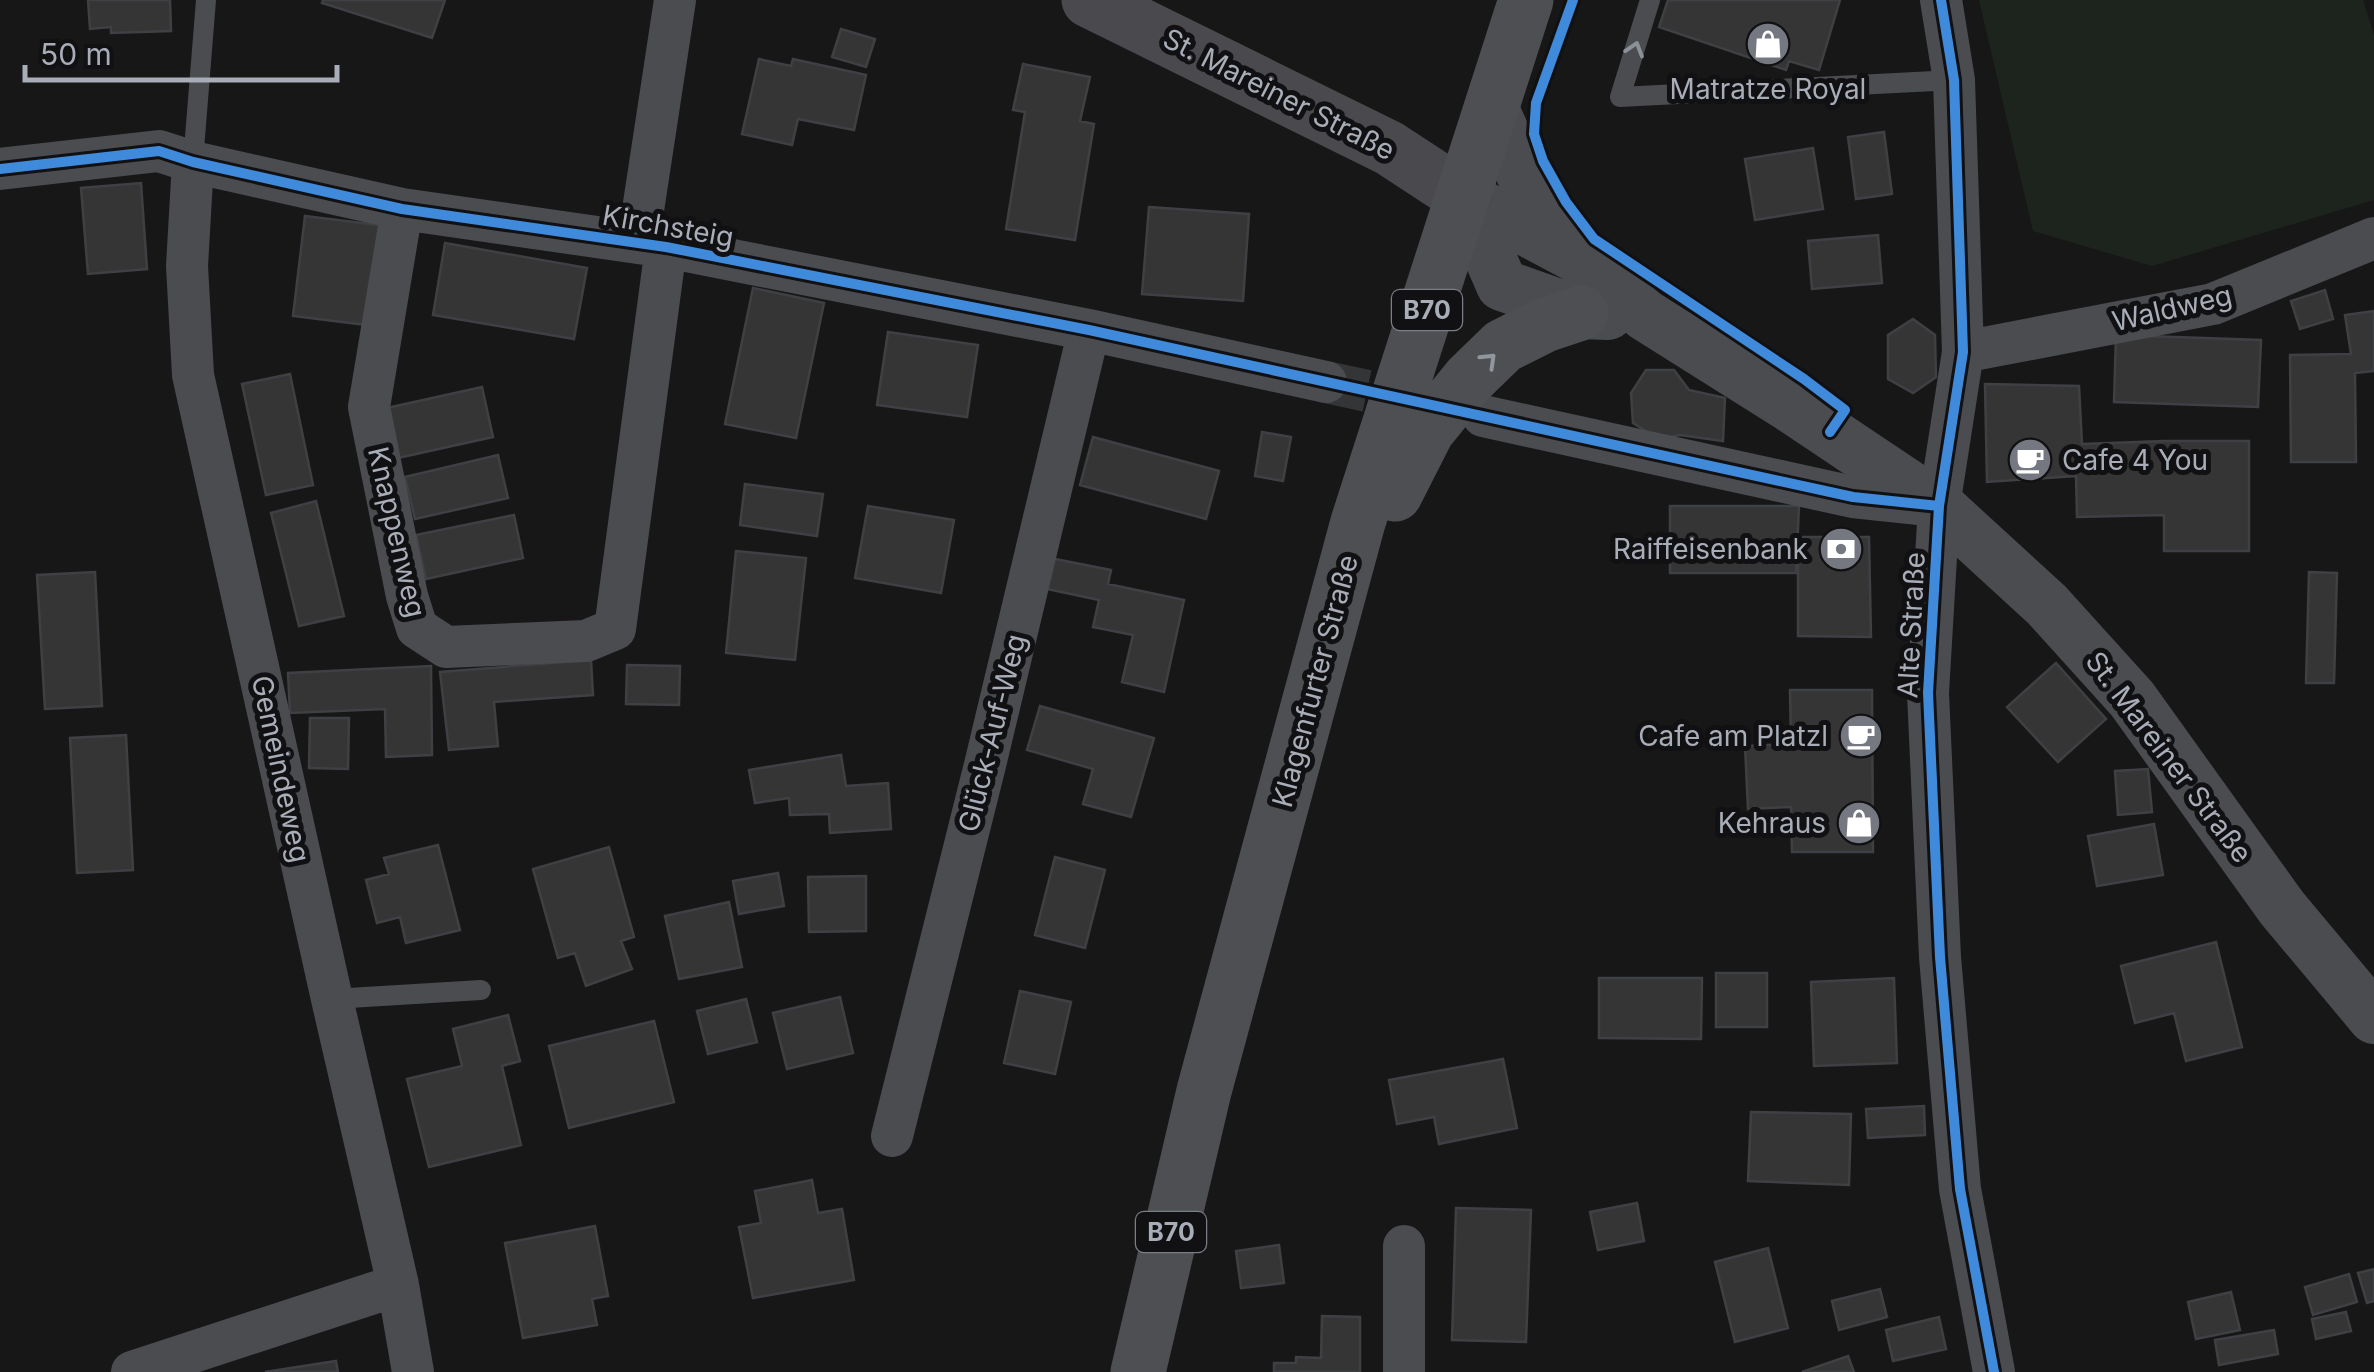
<svg xmlns="http://www.w3.org/2000/svg" width="2374" height="1372" font-family="Inter,sans-serif">
<style>
.green{fill:#1d241e}
.building{fill:#353536;stroke:#3f4043;stroke-width:2.5}
.lines{fill:none;stroke-linecap:round;stroke-linejoin:round}
.minor-tunnel{stroke:#343537;stroke-width:42;stroke-dasharray:42 21;stroke-linecap:butt}
.service{stroke:#4b4c50;stroke-width:20}
.minor{stroke:#4b4c50;stroke-width:42}
.tertiary{stroke:#4b4c50;stroke-width:52}
.secondary{stroke:#4a4a4e;stroke-width:55}
.primary{stroke:#4d4f52;stroke-width:55}
.cycleway-casing{stroke:#111113;stroke-width:16}
.cycleway{stroke:#408adc;stroke-width:10}
.oneway{stroke:#8c9099}
.oneway2{stroke:#91969e}
.labels{text-anchor:middle;dominant-baseline:central;stroke-width:10;stroke-linejoin:round;paint-order:stroke}
.shield{fill:#111113;stroke:#7b7e86;stroke-width:2.5}
.shield-label{font-size:25px;font-weight:bold;fill:#a8adb8}
.poi-label{font-size:28px;fill:#a8adb8;stroke:#111113;text-anchor:end}
.street-label{font-size:28px;fill:#a8adb8;stroke:#111113}
</style>
<rect width="100%" height="100%" fill="#171717"/>
<path class="green" d="M1979 0H2363L2374 35V200L2152 266 2033 231Z"/>
<path class="building" d="M88 0H170L171 31 111 33V27L90 29Z
M323 0H445L432 38 322 3Z
M1668 0H1840L1819 70 1789 61 1786 70 1659 27Z
M841 29 875 39 866 67 832 57Z
M759 59 791 66 793 59 866 75 854 130 798 119 792 145 742 134Z
M1023 64 1090 77 1080 121 1094 124 1075 240 1006 229 1025 112 1013 110Z
M1884 132 1892 194 1856 199 1848 137Z
M1813 148 1823 209 1755 220 1745 159Z
M141 183 147 269 88 274 81 188Z
M1149 207 1249 214 1243 301 1142 294Z
M305 216 379 225 367 325 293 316Z
M1878 235 1882 283 1812 289 1808 241Z
M445 243 587 268 574 339 433 315Z
M753 288 824 303 796 438 725 424Z
M2325 290 2333 319 2300 329 2291 301Z
M2374 311V371L2355 373 2356 462H2291L2290 355 2351 354 2345 315Z
M1913 319 1935 335 1936 377 1913 393 1888 379V335Z
M888 332 978 345 967 417 877 405Z
M2116 335 2261 340 2258 407 2114 402Z
M1646 370H1674L1689 390 1725 398 1723 441 1680 435 1659 439 1633 423 1631 393Z
M290 374 313 485 266 495 242 384Z
M1985 384 2079 386 2082 444 2164 441H2249V551H2164V515L2077 517 2076 476 1987 482Z
M482 387 493 437 398 458 387 408Z
M1262 432 1291 437 1283 481 1255 476Z
M1093 437 1219 471 1206 519 1080 485Z
M498 455 508 498 415 519 405 477Z
M745 484 823 494 817 536 740 525Z
M316 501 344 616 299 626 271 513Z
M868 506 954 520 941 593 855 578Z
M1670 506H1799L1796 573H1670Z
M514 515 523 558 426 579 416 535Z
M1798 537H1869L1871 637 1798 636Z
M736 551 806 558 795 660 726 653Z
M1045 557 1111 570 1108 584 1184 600 1164 692 1122 682 1133 635 1093 627 1099 600 1038 587Z
M95 572 102 706 45 709 37 575Z
M2309 572 2337 573 2334 683H2306Z
M591 660 593 695 494 702 498 746 449 750 440 672Z
M2056 663 2106 719 2058 762 2007 707Z
M627 665 680 666 679 705 626 704Z
M431 666 432 755 386 757 385 709 290 713 288 673Z
M1790 690H1872L1873 852H1792L1791 807 1748 809 1745 746 1791 744Z
M1040 706 1154 738 1131 817 1083 804 1093 769 1027 750Z
M310 718H349L348 769 309 768Z
M126 735 133 870 77 873 70 738Z
M841 755 846 786 888 783 891 829 830 833 829 814 790 815 789 798 755 803 749 770Z
M2148 769 2152 812 2118 815 2115 771Z
M2154 824 2163 875 2097 886 2088 836Z
M438 845 460 930 406 943 400 917 377 923 366 880 389 874 384 858Z
M609 847 634 937 621 941 632 969 586 986 575 953 558 958 533 869Z
M1055 857 1105 870 1085 948 1035 935Z
M778 873 784 906 739 914 733 881Z
M866 876V931L809 932 808 877Z
M729 902 742 967 679 979 665 916Z
M2216 942 2242 1047 2186 1061 2174 1013 2135 1023 2121 966Z
M1716 973H1767V1027H1716Z
M1599 978H1702L1701 1039 1599 1038Z
M1894 978 1897 1063 1814 1066 1811 982Z
M1020 991 1071 1002 1055 1074 1004 1063Z
M840 997 853 1053 787 1069 773 1013Z
M746 999 757 1042 708 1054 697 1011Z
M508 1015 520 1061 502 1066 521 1145 429 1167 407 1079 462 1066 453 1029Z
M654 1021 674 1102 569 1128 549 1046Z
M1503 1059 1517 1128 1439 1144 1434 1117 1397 1124 1389 1080Z
M1924 1106 1925 1135 1868 1138 1866 1109Z
M1751 1112 1851 1114 1849 1185 1748 1181Z
M812 1180 818 1213 842 1209 854 1280 753 1298 739 1227 761 1223 755 1191Z
M1637 1203 1644 1241 1598 1250 1590 1212Z
M1456 1208 1531 1210 1526 1342 1452 1340Z
M595 1226 608 1296 592 1299 597 1325 523 1338 505 1243Z
M1279 1245 1284 1283 1241 1288 1236 1251Z
M1768 1248 1788 1328 1735 1342 1715 1262Z
M2374 1269V1301L2367 1303 2358 1273Z
M2349 1274 2357 1302 2313 1315 2305 1287Z
M1880 1289 1887 1317 1839 1330 1832 1301Z
M2231 1292 2240 1330 2196 1339 2188 1302Z
M2346 1312 2351 1331 2316 1339 2312 1319Z
M1322 1316 1360 1317V1372H1274V1363H1296V1357L1321 1358Z
M1939 1317 1946 1349 1893 1361 1886 1330Z
M2274 1330 2278 1354 2219 1365 2215 1340Z
M1848 1356 1854 1372H1802Z
M336 1361 338 1372H265Z"/>
<g class="lines">
<path class="minor-tunnel" d="M1326 382 1428 404"/>
<path class="service" d="M1650 0 1620 97 1954 80
M193 162 206 0
M332 999 481 990"/>
<path class="minor" d="M1941 0 1954 80 1963 352 1939 506 1928 693 1940 957 1960 1189 1994 1372
M193 162 187 266 193 375 332 999 398 1285 413 1372
M0 169 159 151 193 162 402 209 666 247 1089 330 1326 382
M402 209 369 407 407 596 417 628 446 647 586 641 615 629 666 247
M638 243 675 0
M1963 352 2213 304 2374 238
M1483 416 1853 497 1938 506
M892 1136 985 765 1089 330
M1404 1246V1372
M132 1372 398 1285"/>
<path class="tertiary" d="M1492 107 1532 196 1571 246
M1464 197 1581 259 1645 315 1788 405 1939 506 2047 605 2132 699 2282 908 2374 1018
M1464 197 1502 285 1581 313 1608 314"/>
<path class="secondary" d="M1089 0 1389 148 1464 197"/>
<path class="primary" d="M1395 494 1427 431 1469 379 1503 346 1545 325 1581 313
M1138 1372 1204 1091 1358 522 1526 0"/>
<g class="cycleway-casing">
<path id="cycleway" d="M1573 0 1536 103 1534 134 1543 161 1566 202 1594 239 1804 379 1845 410 1830 432
M1941 0 1954 80 1963 352 1939 506 1928 693 1940 957 1960 1189 1994 1372
M0 169 159 151 193 162 402 209 666 247 1089 330 1853 497 1939 506"/>
</g>
<use href="#cycleway" class="cycleway"/>
</g>
<defs><path id="oneway-chevron" d="M-2-3.5L2.5 0L-2 3.5" fill="none" stroke-width="1.6" stroke-linecap="round" stroke-linejoin="round" transform="scale(2.5)"/></defs>
<use class="oneway" href="#oneway-chevron" transform="translate(1635 49) rotate(-73)"/>
<use class="oneway2" href="#oneway-chevron" transform="translate(1489 360) rotate(-44)"/>
<defs>
<g id="shop-disc" transform="scale(2.25)"><circle r="9.5" fill="#757880" stroke="#111113"/><path d="M-5-2.5h2.3a2.7 3.5 0 0 1 5.4 0H5L5.5 6h-11ZM-1.5-2.5h3a1.5 2.3 0 0 0-3 0Z" fill="#fff"/></g>
<g id="cafe-disc" transform="scale(2.25)"><circle r="9.5" fill="#757880" stroke="#111113"/><path d="M-5.5-4.5H6V0H3Q3 3.5 0 3.5H-2.5Q-5.5 3.5-5.5 0ZM3-3.2v2h1.7v-2ZM-6 4.5H4V6H-6Z" fill="#fff"/></g>
<g id="bank-disc" transform="scale(2.25)"><circle r="9.5" fill="#757880" stroke="#111113"/><path d="M-6-4H6V4H-6ZM0-2.3a2.3 2.3 0 1 0 0 4.6a2.3 2.3 0 1 0 0-4.6Z" fill="#fff"/></g>
</defs>
<g fill-rule="evenodd">
<use href="#shop-disc" x="1768" y="44"/>
<use href="#cafe-disc" x="2030" y="460"/>
<use href="#bank-disc" x="1841" y="549"/>
<use href="#cafe-disc" x="1861" y="736"/>
<use href="#shop-disc" x="1859" y="823"/>
</g>
<g class="labels">
<g class="shield">
<rect x="1392" y="290" width="70" height="40" rx="8"/>
<rect x="1136" y="1212" width="70" height="40" rx="8"/>
</g>
<g class="shield-label">
<text x="1427" y="310">B70</text>
<text x="1171" y="1232">B70</text>
</g>
<g class="poi-label">
<text x="1768" y="89" text-anchor="middle">Matratze Royal</text>
<text x="2062" y="460" text-anchor="start">Cafe 4 You</text>
<text x="1808" y="549">Raiffeisenbank</text>
<text x="1828" y="736">Cafe am Platzl</text>
<text x="1826" y="823">Kehraus</text>
</g>
<g class="street-label">
<text transform="translate(1279 94) rotate(27)">St. Mareiner Straße</text>
<text transform="translate(668 226) rotate(10)">Kirchsteig</text>
<text transform="translate(2172 308) rotate(-13)">Waldweg</text>
<text transform="translate(397 532) rotate(77)">Knappenweg</text>
<text transform="translate(1911 625) rotate(-87)">Alte Straße</text>
<text transform="translate(1315 681) rotate(-75)">Klagenfurter Straße</text>
<text transform="translate(992 733) rotate(-76)">Glück-Auf-Weg</text>
<text transform="translate(2169 757) rotate(53)">St. Mareiner Straße</text>
<text transform="translate(281 769) rotate(78)">Gemeindeweg</text>
</g>
</g>
<path d="M25 65v15h312v-15" fill="none" stroke="#a8adb8" stroke-width="5"/>
<text x="40" y="65" font-size="30" fill="#a8adb8" stroke="#111113" stroke-width="8" paint-order="stroke">50 m</text>
</svg>
